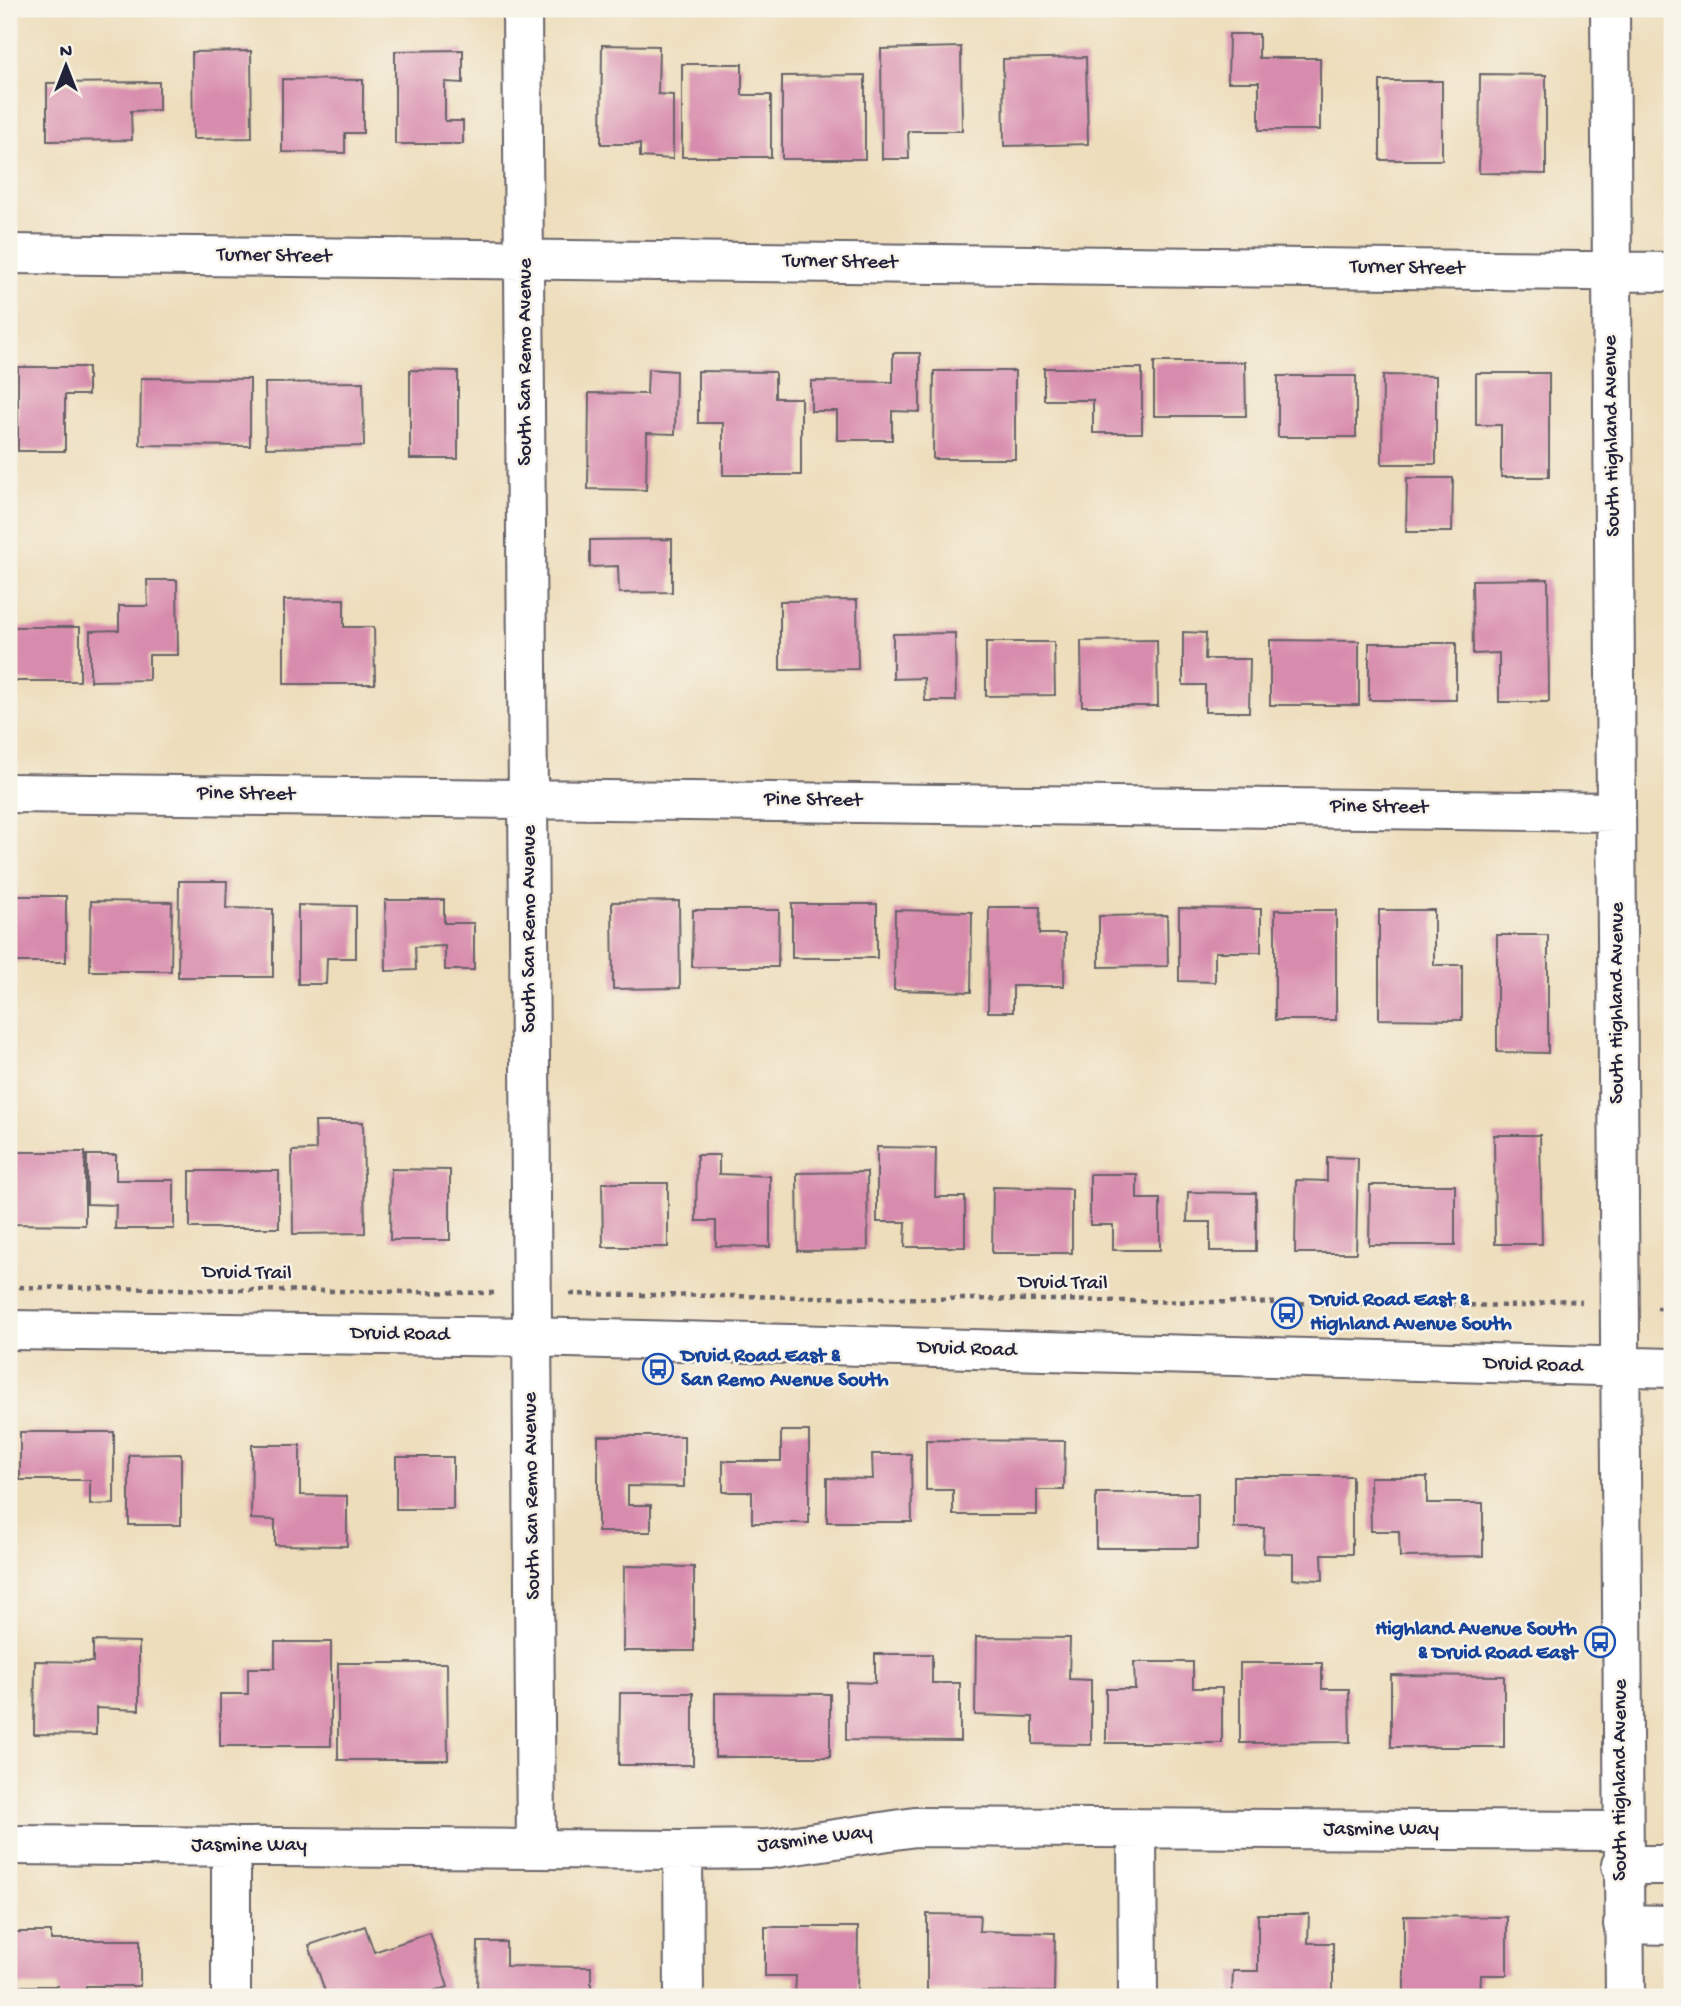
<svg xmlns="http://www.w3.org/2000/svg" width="1681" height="2006" font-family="'Gochi Hand',sans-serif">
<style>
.building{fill:#d88cad}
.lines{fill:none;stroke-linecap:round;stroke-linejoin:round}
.minor-casing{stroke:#696368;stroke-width:42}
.path{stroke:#696368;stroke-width:4.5;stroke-dasharray:5 5;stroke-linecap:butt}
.minor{stroke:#fff;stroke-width:38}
.labels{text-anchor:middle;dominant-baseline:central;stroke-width:5;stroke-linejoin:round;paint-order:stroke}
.street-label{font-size:21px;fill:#22223b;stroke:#f7f3e8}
.transit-label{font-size:21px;font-weight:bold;fill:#164399;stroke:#f7f3e8;text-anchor:start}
</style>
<rect width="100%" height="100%" fill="#f7f3e8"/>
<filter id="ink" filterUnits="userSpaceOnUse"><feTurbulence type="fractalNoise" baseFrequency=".0143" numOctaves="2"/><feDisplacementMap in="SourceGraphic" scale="14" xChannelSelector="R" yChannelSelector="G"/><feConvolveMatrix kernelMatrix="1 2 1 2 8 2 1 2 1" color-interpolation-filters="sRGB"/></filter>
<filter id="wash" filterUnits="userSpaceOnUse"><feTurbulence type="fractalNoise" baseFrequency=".00686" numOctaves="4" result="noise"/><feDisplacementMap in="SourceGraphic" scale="28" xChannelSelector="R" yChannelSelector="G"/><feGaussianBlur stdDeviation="1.57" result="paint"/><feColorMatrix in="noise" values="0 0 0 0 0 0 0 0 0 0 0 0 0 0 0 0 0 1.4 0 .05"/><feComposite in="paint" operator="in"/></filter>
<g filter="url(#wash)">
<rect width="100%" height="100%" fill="#edddbb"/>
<g id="blocks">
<path class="building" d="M1229 34H1259V58H1320V130H1259V82H1228Z
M602 45 659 46 658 94 673 95V159L640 157V144H601Z
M961 47 962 131H908L909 159H882L881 49Z
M463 50V83L445 82V121H463V144H395V51Z
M251 51 252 138 193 139 192 52Z
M1086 57 1088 144 1004 146 1003 59Z
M682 64H742V95H771V157H682Z
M1480 74 1546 75V174L1479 173Z
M865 75V159H782V76Z
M282 79 363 80V133H345V153L282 152Z
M1380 81H1442V160H1380Z
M159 82V110L131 111 132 140 47 141V83Z
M893 353H920V412L892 411V440H837V411H811V381L893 382Z
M1154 362H1245L1246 416H1154Z
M18 367H88V395H65V451H18Z
M1044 368H1142V433H1093V400H1044Z
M648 369 676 371 675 434 647 433 646 490 588 489 589 393 647 394Z
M410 370 458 371V459H410Z
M698 371 775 372V398H801V475H723V423H698Z
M934 371H1015V459H933Z
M1476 373H1549V477H1501V425H1476Z
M1383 375 1436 376V464H1382Z
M1278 376H1356V437H1278Z
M141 378 250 379V446L140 445Z
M363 382 364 446 266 448 265 383Z
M1407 478H1453L1452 532H1406Z
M672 539V592L619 593 618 566 590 567V540Z
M1548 579 1549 702H1499V653L1473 654 1472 580Z
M147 580H177L178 655H149V680L90 681V631L119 630V606H148Z
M344 599V627H374L375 684H284V600Z
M857 600 858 669 780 670V601Z
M9 627H80V681H9Z
M1183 632 1206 633 1205 659H1250L1249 712H1205V685H1183Z
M955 633 956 701H925L924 678 893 679V634Z
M1157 640 1158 706H1082L1081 641Z
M1270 640 1359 641V705H1270Z
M986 642H1054L1055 695 986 696Z
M1369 643H1456V700H1369Z
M179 881H227L226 908 273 909V977H178Z
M9 896H66V962H9Z
M385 900H444V923H474V970H445V946L415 947 416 970 386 971Z
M91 901 172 902 171 971H90Z
M679 901 680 988 613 989 612 902Z
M792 904H877V958H792Z
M298 905 356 906V958H327L326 984H298Z
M989 907H1040L1039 934H1065L1064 986H1013V1012H988Z
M1179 908 1261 909V952H1215V982L1179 981Z
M693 910H779L778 967H692Z
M895 910 972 912 971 992 894 990Z
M1275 910H1336V1020H1275Z
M1379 910H1434V965H1462V1020L1379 1019Z
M1167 915 1168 966 1099 967V916Z
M1497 935H1548V1053L1497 1052Z
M315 1122H363L365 1233 293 1234 292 1151 316 1150Z
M1494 1135H1540L1542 1244H1495Z
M877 1147 936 1148 935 1197H965V1247H905L906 1222H877Z
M9 1152H85V1225L9 1224Z
M87 1155H116V1180H174V1229H115L116 1205 87 1204Z
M697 1155H719V1174L770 1176V1247L716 1246V1221H696Z
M1327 1157 1358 1158 1356 1253H1295L1296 1180 1327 1181Z
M391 1169 450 1170V1240H390Z
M190 1171H279V1228H190Z
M867 1172 868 1250 798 1251 797 1173Z
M1090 1174H1137V1199H1160V1250H1113V1225H1090Z
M602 1183H668V1247H603Z
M1370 1185H1455V1245H1369Z
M993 1187 1072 1189V1253H992Z
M1188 1192 1256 1193V1251H1210V1222H1187Z
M781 1431H809V1523H752V1492H723V1461H781Z
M20 1432H114V1504L90 1505V1480H20Z
M598 1436H684V1487L628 1486V1505H651V1532H598Z
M926 1440 1065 1441 1064 1490H1037V1515H953V1490H926Z
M252 1445H300V1495L347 1496V1546L275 1545V1520L251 1519Z
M181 1454V1525H129V1455Z
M872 1454H911L912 1522H827V1478L873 1479Z
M396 1457H453V1509H396Z
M1234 1476H1352V1554H1322L1323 1580 1293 1579V1554L1263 1553 1264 1528H1234Z
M1370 1477H1427V1503H1483V1556L1400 1557 1399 1531H1371Z
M1096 1493H1198V1548H1096Z
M624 1566 694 1567V1651H623Z
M976 1637 1070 1638 1069 1679 1091 1680V1745L1033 1744V1717L975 1715Z
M93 1641 139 1642V1710L96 1708V1735L34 1734 35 1661 93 1662Z
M275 1642H331V1746H220V1694H248V1668H275Z
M875 1654H932V1683H960V1741L846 1740V1682L875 1683Z
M1134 1662H1193V1688H1222V1743H1106V1689H1135Z
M338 1663H447L448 1760H338Z
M1240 1663H1322V1689H1349L1350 1742 1240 1743Z
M1391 1675 1504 1676V1747H1391Z
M620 1693H693V1765H619Z
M715 1693 830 1694V1757H715Z
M927 1914 980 1915 979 1931 1055 1933 1054 1992 927 1991Z
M1258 1914H1309L1308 1943H1333V1997H1232L1233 1971H1258Z
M1404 1916 1507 1917V1975H1481L1480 1997H1404Z
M365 1926 374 1952 430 1933 448 1987 419 1997H327L309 1945Z
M765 1927H858L857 1997H795L796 1976H765Z
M9 1932H51V1940H140V1986H86V1997H58V1986H9Z
M478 1942H506V1966L591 1967V1997H477Z"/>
</g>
</g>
<g filter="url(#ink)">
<use href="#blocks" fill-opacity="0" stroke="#696368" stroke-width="2"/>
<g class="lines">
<g class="minor-casing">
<path id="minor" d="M522 9 536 1849
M1610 9 1625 1997
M9 254 1672 272
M9 793 1616 812
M9 1330 531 1337 1672 1368
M1137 1828 1138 1997
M9 1845 683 1850 769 1849 915 1827 1621 1831
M231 1846V1997
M683 1850 684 1997
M1621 1865H1672
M1623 1924 1672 1925"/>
</g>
<path class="path" d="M9 1287 494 1293
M570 1294 1525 1306 1557 1300 1582 1302
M1657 1308 1672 1309"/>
<use href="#minor" class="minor"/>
</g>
</g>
<defs>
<g id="bus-ring" transform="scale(1.575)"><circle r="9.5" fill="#f7f3e8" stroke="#1a4fb4" stroke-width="1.5"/><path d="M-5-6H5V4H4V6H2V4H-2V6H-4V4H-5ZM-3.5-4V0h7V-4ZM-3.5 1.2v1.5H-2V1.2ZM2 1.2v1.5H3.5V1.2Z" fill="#1a4fb4"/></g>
</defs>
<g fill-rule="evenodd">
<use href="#bus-ring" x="1287" y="1313"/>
<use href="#bus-ring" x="658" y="1369"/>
<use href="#bus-ring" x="1600" y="1642"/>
</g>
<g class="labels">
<g class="street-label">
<text transform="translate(274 257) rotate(1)">Turner Street</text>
<text transform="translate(840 263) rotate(1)">Turner Street</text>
<text transform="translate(1407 269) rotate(1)">Turner Street</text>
<text transform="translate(526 362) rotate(-90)">South San Remo Avenue</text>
<text transform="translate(1613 436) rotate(-91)">South Highland Avenue</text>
<text transform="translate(246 795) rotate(1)">Pine Street</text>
<text transform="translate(813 801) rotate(1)">Pine Street</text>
<text transform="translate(1379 808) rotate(1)">Pine Street</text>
<text transform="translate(530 929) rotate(-90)">South San Remo Avenue</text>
<text transform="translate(1618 1003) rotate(-90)">South Highland Avenue</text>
<text transform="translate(247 1274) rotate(1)">Druid Trail</text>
<text transform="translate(1063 1284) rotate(1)">Druid Trail</text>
<text transform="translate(400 1335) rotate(1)">Druid Road</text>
<text transform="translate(967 1350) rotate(2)">Druid Road</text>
<text transform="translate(1533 1366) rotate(2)">Druid Road</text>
<text transform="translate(533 1496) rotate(-91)">South San Remo Avenue</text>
<text transform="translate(1621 1780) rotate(-90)">South Highland Avenue</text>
<text x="1381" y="1830">Jasmine Way</text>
<text transform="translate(815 1840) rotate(-7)">Jasmine Way</text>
<text x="249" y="1846">Jasmine Way</text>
</g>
<g class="transit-label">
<text x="1310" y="1301">Druid Road East &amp;<tspan x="1310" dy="24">Highland Avenue South</tspan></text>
<text x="681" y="1357">Druid Road East &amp;<tspan x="681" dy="24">San Remo Avenue South</tspan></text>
<text x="1577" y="1630" text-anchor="end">Highland Avenue South<tspan x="1577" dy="24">&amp; Druid Road East</tspan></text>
</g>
</g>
<rect width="1681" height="2006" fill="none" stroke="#f7f3e8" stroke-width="35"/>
<g transform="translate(66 66)" stroke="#f7f3e8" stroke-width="5" paint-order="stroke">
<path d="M0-5L12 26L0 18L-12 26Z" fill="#22223b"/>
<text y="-10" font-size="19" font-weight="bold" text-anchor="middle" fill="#22223b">N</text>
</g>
</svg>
